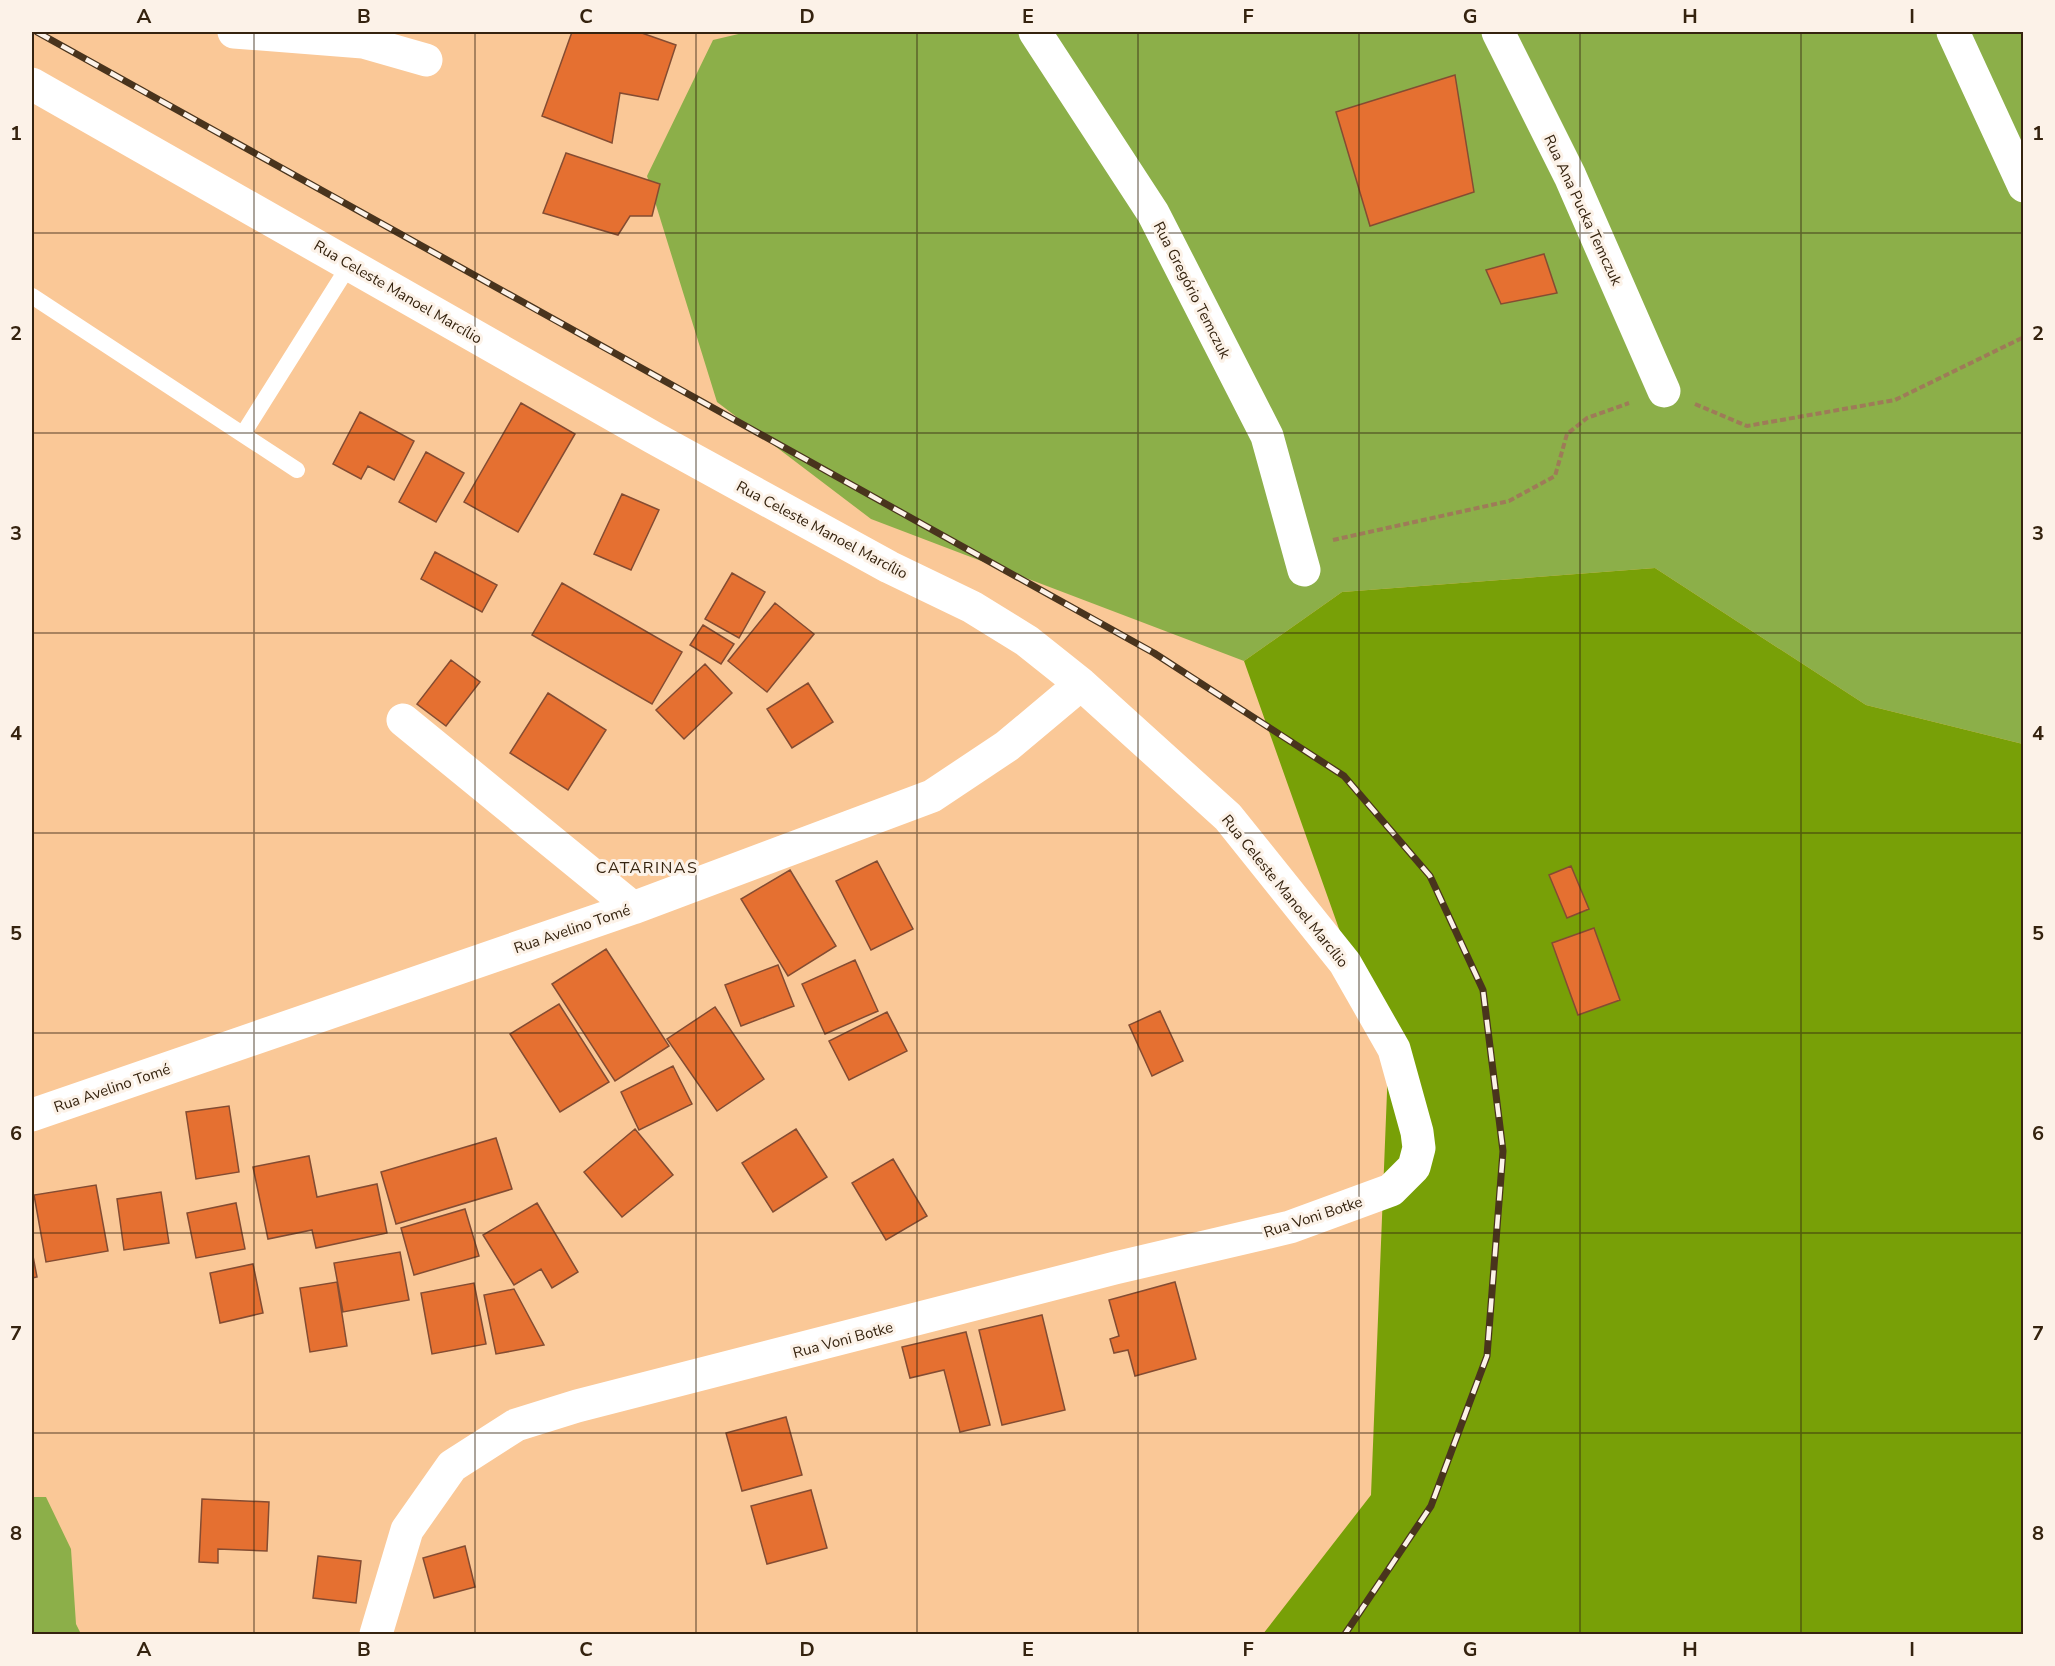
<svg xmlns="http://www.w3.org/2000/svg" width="2055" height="1666" font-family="'Nunito Sans',sans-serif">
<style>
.green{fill:#8caf49}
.forest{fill:#78a007}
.building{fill:#e57031;stroke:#844c32;stroke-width:1.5}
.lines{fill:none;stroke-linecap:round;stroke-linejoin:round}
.path{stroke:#9e7b58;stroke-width:4;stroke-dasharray:6 3;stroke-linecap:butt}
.service{stroke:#fff;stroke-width:16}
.minor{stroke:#fff;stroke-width:33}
.rail-casing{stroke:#49341d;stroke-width:7}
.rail{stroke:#fcf2e8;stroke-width:4.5;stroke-dasharray:14;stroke-linecap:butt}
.grid{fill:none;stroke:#35230f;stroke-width:1.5;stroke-opacity:0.55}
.labels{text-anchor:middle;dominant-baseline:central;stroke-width:6;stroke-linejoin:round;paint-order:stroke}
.street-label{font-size:15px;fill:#35230f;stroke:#fcf2e8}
.neighbourhood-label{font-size:16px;letter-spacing:1.5px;fill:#35230f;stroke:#fcf2e8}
.neatline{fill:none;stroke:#35230f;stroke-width:2}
.grid-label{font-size:20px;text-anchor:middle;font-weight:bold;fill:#35230f}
</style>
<rect width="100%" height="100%" fill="#fac897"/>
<path class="green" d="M747 32H2023V744L1866 705 1655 568 1342 592 1244 661 871 519 717 402 647 176 713 40Z
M32 1497H46L71 1549 76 1624 81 1634H32Z"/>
<path class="forest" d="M1655 568 1866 705 2023 744V1634H1263L1371 1495 1388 1067 1244 661 1342 592Z"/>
<path class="building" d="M572 32H639L676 45 658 100 620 93 612 143 542 116Z
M1455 75 1474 192 1370 226 1336 112Z
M566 153 660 184 652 216H630L618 235 543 213Z
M1544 254 1557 293 1501 304 1486 270Z
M521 403 575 434 518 532 464 502Z
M360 412 414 441 394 480 368 466 361 479 333 464Z
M426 452 464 473 436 522 399 502Z
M622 494 659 510 631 570 594 554Z
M435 552 497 585 482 612 421 579Z
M732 573 765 592 739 638 705 619Z
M562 583 682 652 652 704 532 635Z
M775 603 814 634 767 692 728 661Z
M703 625 734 644 721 664 690 645Z
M451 660 480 682 446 726 417 704Z
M705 664 732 693 684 739 656 710Z
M808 683 833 722 792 748 767 709Z
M548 693 606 730 568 790 510 753Z
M877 861 913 929 871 950 836 881Z
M1571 866 1589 909 1567 918 1549 875Z
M790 870 836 946 788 976 741 899Z
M1594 928 1620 1000 1578 1015 1552 943Z
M606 949 669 1046 615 1081 552 984Z
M855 960 878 1011 825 1034 802 984Z
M778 965 794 1006 741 1026 725 985Z
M559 1004 609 1082 560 1112 510 1034Z
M715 1007 764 1079 717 1111 667 1039Z
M1160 1011 1183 1061 1152 1076 1129 1025Z
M887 1012 907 1051 849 1080 829 1041Z
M673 1066 692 1104 639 1130 621 1092Z
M229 1106 239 1172 196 1179 186 1112Z
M635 1129 673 1175 622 1217 584 1172Z
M796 1129 827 1177 773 1212 742 1163Z
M496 1138 512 1189 396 1224 381 1172Z
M309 1156 317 1197 377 1184 387 1233 316 1248 312 1230 268 1239 253 1167Z
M893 1159 927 1216 886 1240 852 1183Z
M96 1185 108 1251 46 1262 34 1195Z
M161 1192 169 1243 124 1250 117 1199Z
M236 1203 245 1249 196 1258 187 1213Z
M537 1203 578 1272 552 1288 541 1269 514 1285 483 1235Z
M465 1209 479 1256 414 1275 401 1228Z
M32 1251 37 1277 32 1278Z
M400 1252 409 1300 343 1312 334 1263Z
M253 1264 263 1313 220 1323 210 1273Z
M337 1282 347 1346 310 1352 300 1288Z
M1175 1282 1196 1359 1135 1376 1128 1350 1114 1353 1110 1339 1119 1336 1109 1300Z
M474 1283 486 1344 432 1354 421 1293Z
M514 1289 544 1345 496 1354 484 1295Z
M1042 1315 1065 1410 1002 1425 979 1330Z
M966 1332 990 1425 960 1432 944 1370 910 1378 902 1347Z
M786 1417 802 1475 742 1491 726 1433Z
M811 1490 827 1548 767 1564 751 1506Z
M202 1499 269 1502 267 1551 218 1549V1563L199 1562Z
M465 1546 475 1587 434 1598 423 1558Z
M318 1556 361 1561 356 1603 313 1598Z"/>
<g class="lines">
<path class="path" d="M1695 404 1747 426 1895 400 2024 337
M1333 540 1509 501 1555 476 1567 434 1587 418 1629 403"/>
<path class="service" d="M32 296 297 470
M243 434 350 264"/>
<path class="minor" d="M234 32 363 42 426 60
M1035 32 1153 213 1267 436 1304 570
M1498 32 1570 176 1664 391
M1953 32 2024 186
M32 84 654 438 889 567 972 607 1027 641 1081 684 1228 817 1345 963 1394 1049 1417 1132 1419 1148 1414 1167 1391 1190 1290 1227 1115 1268 577 1406 516 1425 452 1466 407 1530 376 1634
M403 720 633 908
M32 1115 633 908 932 796 1007 746 1081 684"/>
<g class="rail-casing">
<path id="rail" d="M37 32 1154 653 1344 776 1430 876 1483 990 1503 1151 1487 1356 1431 1506 1345 1634"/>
</g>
<use href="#rail" class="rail"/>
</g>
<path class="grid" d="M254 32V1634M475 32V1634M696 32V1634M917 32V1634M1138 32V1634M1359 32V1634M1580 32V1634M1801 32V1634M32 233H2024M32 433H2024M32 633H2024M32 833H2024M32 1033H2024M32 1233H2024M32 1433H2024"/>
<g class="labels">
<g class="street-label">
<text transform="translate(1583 210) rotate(65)">Rua Ana Pucka Temczuk</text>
<text transform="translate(1192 290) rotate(63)">Rua Gregório Temczuk</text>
<text transform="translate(398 292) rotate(30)">Rua Celeste Manoel Marcílio</text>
<text transform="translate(822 530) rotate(28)">Rua Celeste Manoel Marcílio</text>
<text transform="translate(1285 891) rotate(51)">Rua Celeste Manoel Marcílio</text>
<text transform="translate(572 929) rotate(-19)">Rua Avelino Tomé</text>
<text transform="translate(112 1088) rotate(-19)">Rua Avelino Tomé</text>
<text transform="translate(1313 1217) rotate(-18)">Rua Voni Botke</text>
<text transform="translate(843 1340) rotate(-15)">Rua Voni Botke</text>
</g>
<g class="neighbourhood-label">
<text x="647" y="868">CATARINAS</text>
</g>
</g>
<rect width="2055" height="1666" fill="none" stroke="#fcf2e8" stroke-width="66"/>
<rect x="33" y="33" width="1989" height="1600" class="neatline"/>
<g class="grid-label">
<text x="144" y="23">A</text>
<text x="364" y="23">B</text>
<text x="586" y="23">C</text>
<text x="807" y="23">D</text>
<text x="1028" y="23">E</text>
<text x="1248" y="23">F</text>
<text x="1470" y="23">G</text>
<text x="1690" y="23">H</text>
<text x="1912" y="23">I</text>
<text x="16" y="140">1</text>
<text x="2038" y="140">1</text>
<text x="16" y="340">2</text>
<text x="2038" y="340">2</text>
<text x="16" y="540">3</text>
<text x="2038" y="540">3</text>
<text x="16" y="740">4</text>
<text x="2038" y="740">4</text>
<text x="16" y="940">5</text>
<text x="2038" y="940">5</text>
<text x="16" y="1140">6</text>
<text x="2038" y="1140">6</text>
<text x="16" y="1340">7</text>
<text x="2038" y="1340">7</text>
<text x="16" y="1540">8</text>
<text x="2038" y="1540">8</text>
<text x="144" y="1656">A</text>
<text x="364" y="1656">B</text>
<text x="586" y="1656">C</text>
<text x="807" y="1656">D</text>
<text x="1028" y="1656">E</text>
<text x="1248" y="1656">F</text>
<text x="1470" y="1656">G</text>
<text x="1690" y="1656">H</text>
<text x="1912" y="1656">I</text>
</g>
</svg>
